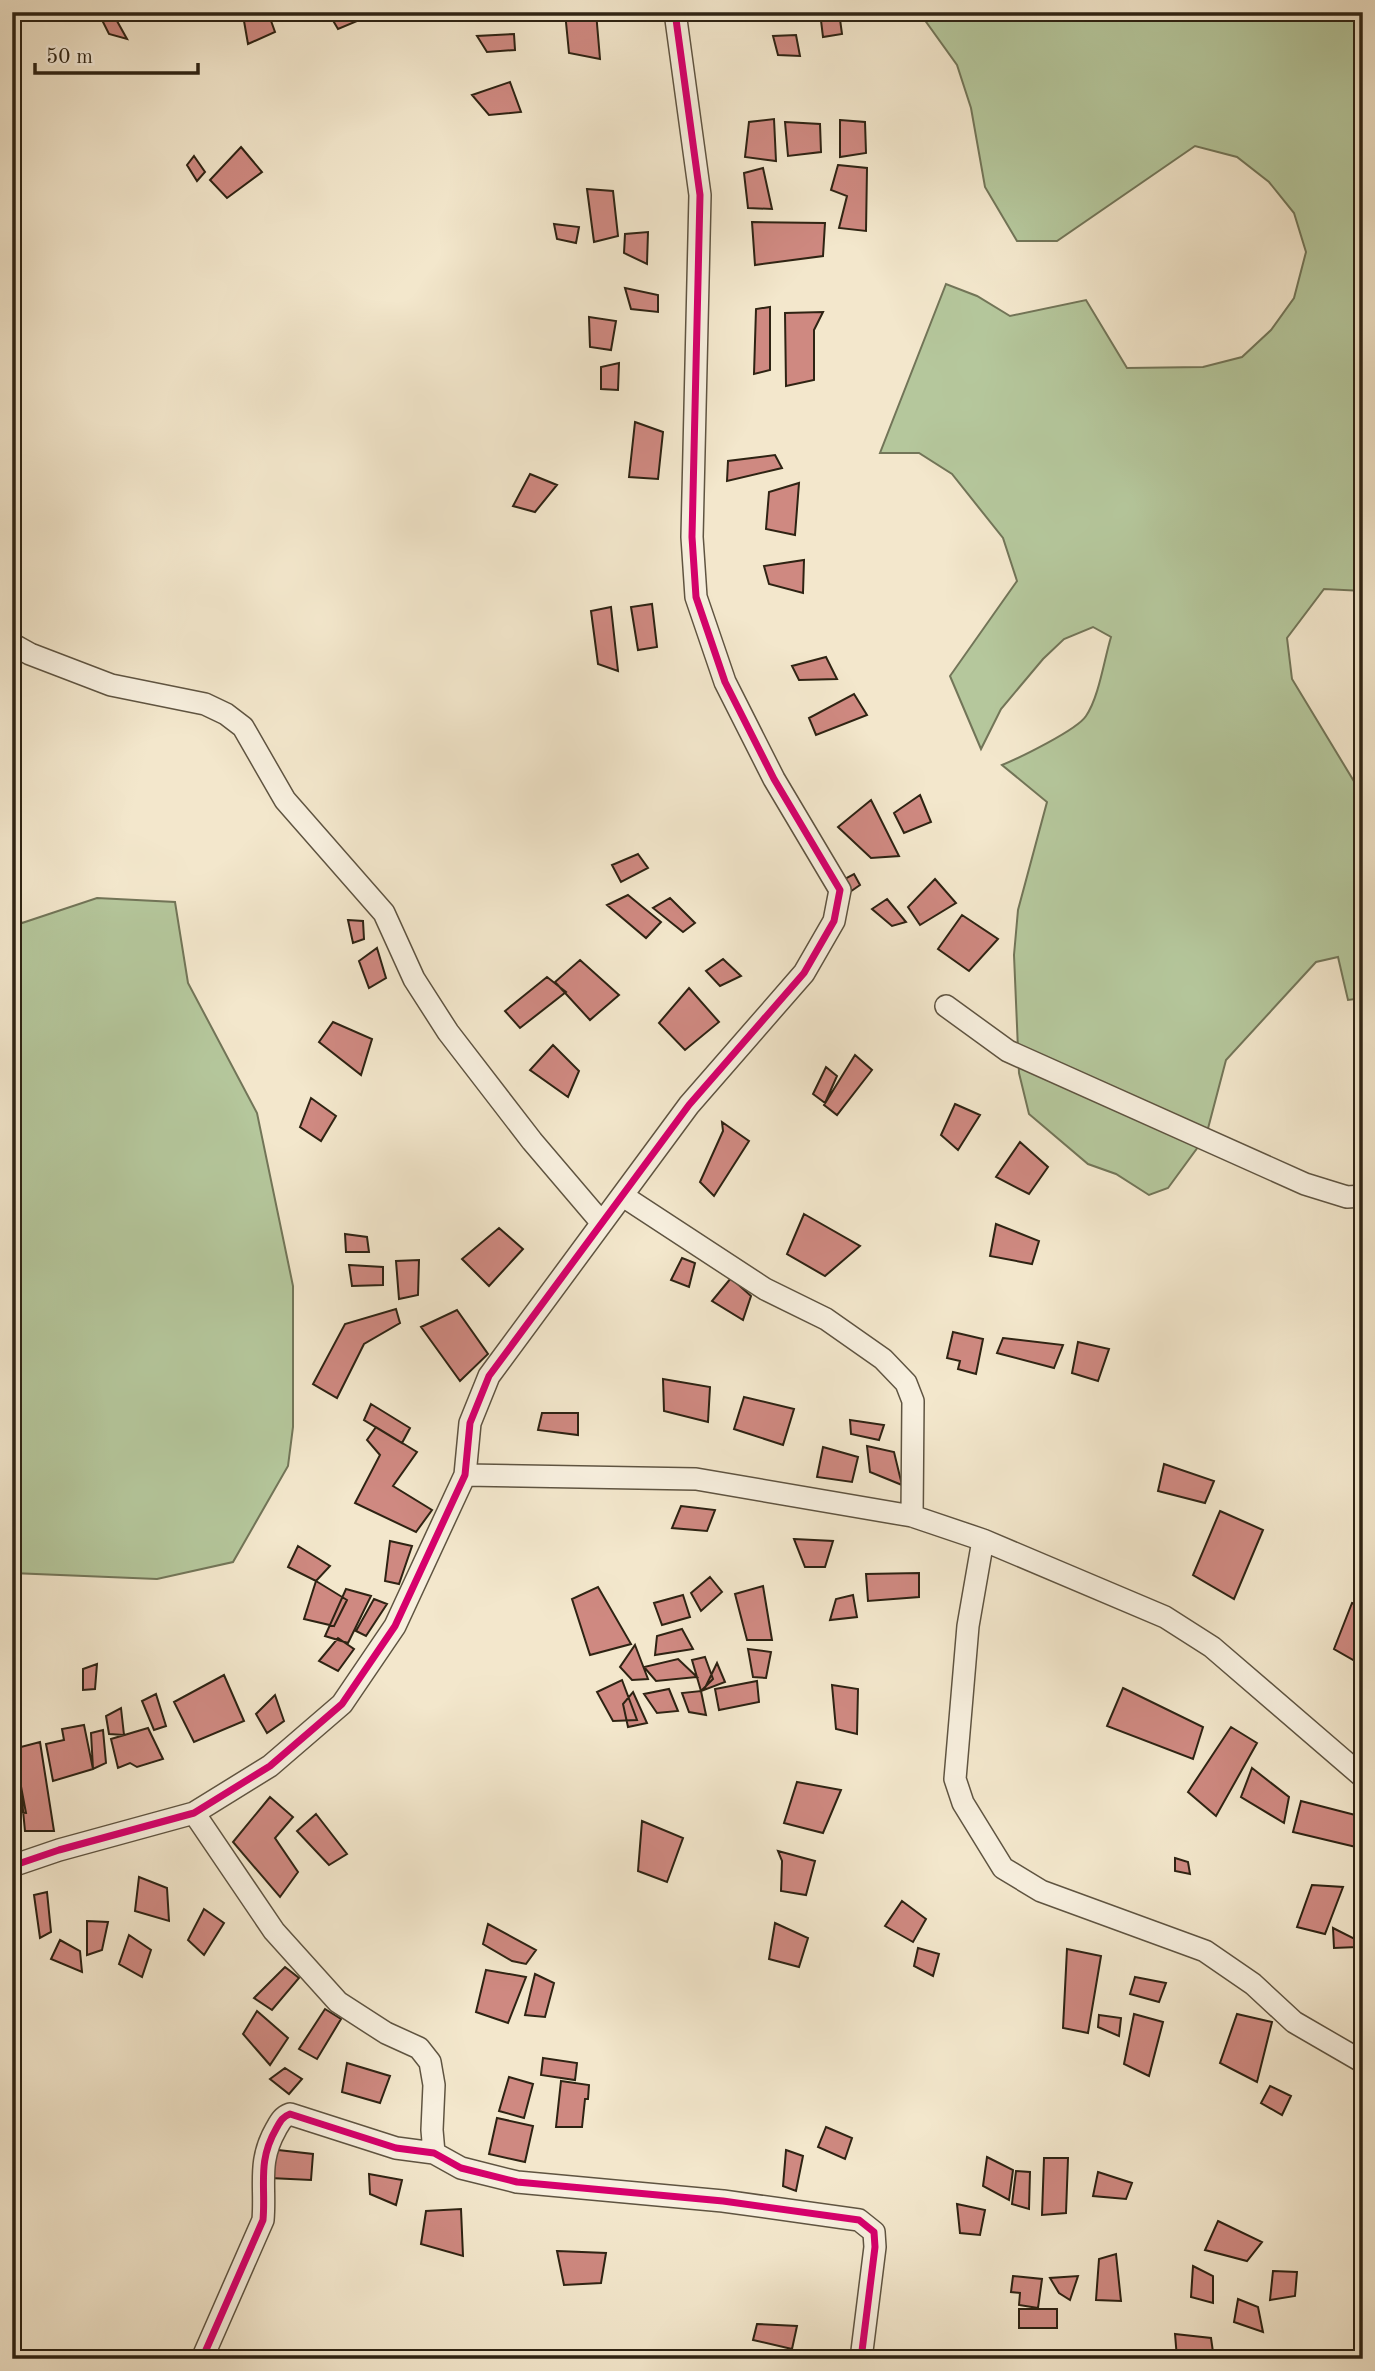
<svg xmlns="http://www.w3.org/2000/svg" width="1375" height="2371" font-family="'Old Standard TT',serif">
<style>
.green{fill:#b5c79c;stroke:#727558;stroke-width:2}
.building{fill:#cf8981;stroke:#2e2313;stroke-width:2}
.lines{fill:none;stroke-linecap:round;stroke-linejoin:round}
.minor-casing{stroke:#5f5441;stroke-width:24}
.minor{stroke:#f7efde;stroke-width:21}
.cycleway-casing{stroke:#f7efde;stroke-width:11}
.cycleway{stroke:#d6006c;stroke-width:7}
</style>
<rect width="100%" height="100%" fill="#f3e7cc"/>
<filter id="stains"><feTurbulence type="fractalNoise" baseFrequency=".00286" numOctaves="4"/><feColorMatrix values="0 0 0 0 .2 0 0 0 0 .09 0 0 0 0 .02 0 0 0 .5 -.17"/></filter>
<radialGradient id="worn" r=".72"><stop offset=".6" stop-color="#630" stop-opacity="0"/><stop offset="1" stop-color="#630" stop-opacity=".3"/></radialGradient>
<path class="green" d="M919 12H1363V591L1324 589 1287 638 1292 679 1355 783 1363 787V998L1348 1000 1338 957 1316 962 1226 1060 1206 1136 1168 1188 1149 1195 1116 1174 1088 1164 1029 1114 1019 1073 1014 955 1018 910 1047 802 1002 765C1019 758 1077 730 1086 716 1099 697 1104 660 1111 637L1093 627 1064 639 1043 659 1001 709 981 749 950 676 1017 581 1003 538 952 474 919 453H880L946 284 977 296 1010 316 1086 300 1127 368 1203 367 1242 357 1271 330 1294 298 1306 252 1294 213 1269 182 1237 157 1195 146 1057 241H1017L985 187 971 108 957 65Z
M97 898 175 902 188 983 257 1113 293 1286V1427L288 1466 233 1562 157 1579 12 1573V911L22 923Z"/>
<path class="building" d="M98 12H112L127 39 109 34Z
M328 12H360L362 19 338 29Z
M565 12H596L600 59 569 53Z
M820 12H839L842 34 823 37Z
M270 18 275 32 248 44 244 21Z
M514 34 515 50 487 52 477 36Z
M796 35 800 56 778 55 773 36Z
M510 82 521 112 489 115 472 95Z
M774 119 776 161 745 157 749 122Z
M840 120 865 122 866 153 840 157Z
M785 122 820 124 821 152 788 156Z
M241 147 262 172 227 198 210 180Z
M194 156 205 172 197 181 187 165Z
M838 165 867 168 866 231 839 228 847 196 831 190Z
M763 168 772 209 748 208 744 173Z
M587 189 613 191 618 236 594 242Z
M752 222 825 223 823 256 755 265Z
M554 224 579 227 576 243 557 239Z
M648 232 647 264 624 253 625 234Z
M625 288 658 295V312L631 309Z
M770 307V370L754 374 756 309Z
M823 312 814 330V380L786 386 785 313Z
M589 317 616 321 611 350 590 347Z
M619 363 618 390 601 389V367Z
M635 422 663 432 658 479 629 477Z
M775 455 782 468 727 481 728 461Z
M530 474 557 485 535 512 513 506Z
M799 483 795 535 766 529 769 492Z
M804 560 803 593 769 584 764 566Z
M652 604 657 647 638 650 631 607Z
M611 607 618 671 598 664 591 611Z
M826 657 837 679 799 680 792 666Z
M854 694 867 715 816 735 809 718Z
M920 795 931 822 904 833 894 813Z
M871 800 899 856 871 858 838 827Z
M638 854 648 868 621 882 612 865Z
M854 874 860 885 847 894 837 883Z
M935 879 956 903 920 925 908 907Z
M628 895 661 922 646 938 607 905Z
M670 898 695 923 683 932 653 908Z
M887 899 906 922 892 926 872 909Z
M962 915 998 939 969 971 938 949Z
M348 920 363 921 364 939 353 943Z
M377 948 386 978 369 988 359 961Z
M723 959 741 976 720 986 706 971Z
M580 960 619 995 590 1020 555 982Z
M547 977 566 992 520 1028 505 1011Z
M689 988 719 1022 685 1050 659 1023Z
M333 1022 372 1039 361 1075 319 1042Z
M553 1045 579 1071 568 1097 530 1070Z
M855 1055 872 1070 837 1115 824 1105Z
M826 1067 837 1076 825 1103 813 1094Z
M311 1098 336 1116 321 1141 300 1127Z
M955 1104 980 1115 958 1150 941 1135Z
M722 1122 749 1141 714 1196 700 1182 723 1131Z
M1020 1142 1048 1167 1029 1194 996 1177Z
M804 1214 860 1246 825 1276 787 1254Z
M996 1224 1039 1241 1032 1264 990 1256Z
M499 1228 523 1249 489 1286 462 1259Z
M345 1234 367 1237 369 1252H346Z
M682 1258 695 1263 689 1287 671 1280Z
M419 1260 418 1295 399 1299 396 1261Z
M349 1265 383 1267V1285L352 1286Z
M731 1278 751 1296 743 1320 712 1301Z
M396 1309 400 1323 364 1344 337 1398 313 1384 345 1324Z
M457 1310 488 1354 460 1381 421 1327Z
M953 1332 983 1339 976 1374 958 1369 960 1361 947 1358Z
M1003 1338 1063 1345 1054 1368 997 1353Z
M1078 1342 1109 1349 1098 1381 1072 1373Z
M663 1379 710 1387 708 1422 664 1411Z
M744 1397 794 1409 783 1445 734 1429Z
M371 1404 410 1428 402 1443 364 1420Z
M542 1413H578V1435L538 1430Z
M850 1420 884 1425 879 1440 851 1434Z
M376 1427 417 1452 393 1486 432 1510 416 1532 355 1503 380 1455 367 1440Z
M867 1446 894 1452 902 1485 870 1472Z
M823 1447 858 1457 852 1482 817 1477Z
M1164 1464 1214 1481 1205 1503 1158 1491Z
M681 1506 715 1510 707 1531 672 1528Z
M1220 1511 1263 1530 1234 1599 1193 1575Z
M794 1539 833 1541 825 1567H805Z
M390 1541 412 1546 399 1584 385 1581Z
M298 1546 330 1566 316 1581 288 1567Z
M919 1573V1597L868 1601 866 1574Z
M710 1577 722 1592 701 1611 691 1593Z
M316 1581 347 1600 334 1626 304 1619Z
M763 1586 772 1640H747L735 1594Z
M598 1587 631 1644 590 1655 572 1599Z
M346 1589 371 1596 348 1643 325 1636Z
M683 1595 690 1617 662 1625 654 1603Z
M853 1595 857 1617 830 1620 836 1599Z
M374 1599 387 1604 366 1636 356 1631Z
M1352 1603 1363 1608V1639L1355 1661 1334 1649Z
M682 1629 693 1649 655 1655 657 1636Z
M18 1636 20 1656 12 1657V1637Z
M338 1638 354 1649 338 1671 319 1661Z
M635 1645 648 1679 632 1680 620 1667Z
M748 1649 771 1652 766 1678 753 1677Z
M705 1657 713 1679 701 1691 692 1660Z
M678 1659 697 1677 656 1681 644 1667Z
M717 1663 725 1682 704 1690Z
M97 1664 95 1689 83 1690V1669Z
M224 1675 244 1721 194 1742 174 1702Z
M622 1680 637 1720 613 1721 597 1692Z
M757 1681 759 1702 719 1710 715 1689Z
M832 1685 858 1689 857 1734 836 1729Z
M1123 1688 1203 1727 1193 1759 1107 1726Z
M669 1689 678 1711 657 1713 644 1694Z
M701 1691 706 1715 689 1712 682 1693Z
M633 1692 647 1723 628 1727 623 1704Z
M156 1694 166 1726 154 1730 142 1701Z
M275 1695 284 1721 267 1733 256 1714Z
M121 1708 124 1735 109 1734 106 1716Z
M84 1725 93 1769 53 1781 46 1744 64 1740 62 1729Z
M1231 1727 1257 1743 1216 1816 1188 1792Z
M148 1728 163 1759 137 1767 130 1763 118 1768 111 1739Z
M103 1730 106 1763 93 1769 91 1733Z
M40 1742 54 1831H25L17 1748Z
M16 1760 26 1813 12 1812V1762Z
M1252 1768 1289 1797 1284 1823 1241 1797Z
M797 1782 841 1790 823 1833 784 1823Z
M270 1797 293 1817 275 1838 298 1872 280 1897 233 1842Z
M1301 1801 1363 1817 1356 1847 1293 1832Z
M316 1814 347 1854 329 1865 297 1831Z
M642 1821 683 1838 667 1882 638 1871Z
M778 1851 815 1861 806 1895 781 1891 782 1861Z
M1175 1858 1188 1862 1190 1874 1175 1871Z
M139 1877 167 1888 169 1921 135 1911Z
M1312 1885 1343 1887 1325 1934 1297 1927Z
M47 1892 51 1932 40 1938 34 1895Z
M902 1901 926 1919 913 1942 885 1926Z
M1363 1908V1933L1359 1931Z
M204 1909 224 1923 204 1955 188 1940Z
M87 1921 108 1922 102 1950 87 1955Z
M775 1923 808 1938 799 1967 769 1959Z
M488 1924 536 1950 526 1964 512 1961 483 1944Z
M1333 1928 1357 1940V1947L1334 1948Z
M129 1935 151 1950 142 1977 119 1964Z
M60 1940 80 1951 82 1972 51 1959Z
M918 1948 939 1954 933 1976 914 1966Z
M1067 1949 1101 1956 1088 2033 1063 2028Z
M285 1967 299 1978 272 2010 254 1998Z
M486 1970 526 1977 508 2023 476 2012Z
M535 1974 554 1983 545 2017 525 2015Z
M1135 1977 1166 1983 1159 2002 1130 1994Z
M325 2009 341 2019 317 2059 299 2049Z
M257 2011 288 2038 270 2065 243 2034Z
M1134 2014 1163 2022 1149 2076 1124 2064Z
M1237 2014 1272 2022 1257 2082 1220 2063Z
M1099 2015 1121 2018 1119 2036 1098 2027Z
M543 2058 577 2063 575 2080 541 2075Z
M347 2063 390 2076 380 2103 342 2092Z
M285 2068 302 2079 289 2094 270 2079Z
M509 2077 533 2084 524 2118 499 2111Z
M561 2081 589 2085 588 2099H585L582 2127H556Z
M1270 2086 1291 2096 1282 2115 1261 2103Z
M497 2118 533 2126 525 2162 489 2154Z
M826 2127 852 2138 845 2159 818 2147Z
M278 2150 313 2154 311 2180 270 2178Z
M786 2150 803 2156 796 2191 783 2186Z
M987 2157 1013 2170 1009 2200 983 2186Z
M1044 2158H1068L1066 2213 1042 2215Z
M1016 2171 1030 2172 1029 2209 1012 2204Z
M1098 2172 1132 2183 1126 2199 1093 2196Z
M369 2174 402 2180 396 2205 370 2194Z
M957 2204 985 2210 980 2235 960 2233Z
M461 2209 463 2256 421 2244 426 2211Z
M1218 2221 1262 2242 1247 2261 1205 2250Z
M557 2251 606 2253 601 2283 564 2285Z
M1116 2254 1121 2301 1096 2300 1099 2259Z
M1193 2266 1213 2276V2303L1191 2297Z
M1273 2271 1297 2272 1295 2296 1270 2300Z
M1013 2276 1042 2279 1038 2308 1019 2305 1020 2293 1011 2292Z
M1078 2276 1070 2300 1059 2293 1050 2278Z
M1238 2299 1258 2307 1263 2332 1234 2322Z
M1019 2309H1057V2328H1019Z
M757 2324 797 2326 792 2349 753 2340Z
M1175 2334 1211 2338 1214 2359 1177 2358Z"/>
<g class="lines">
<g class="minor-casing">
<path id="minor" d="M12 644 30 654 111 685 205 704 226 714 243 727 285 800 384 913 414 979 448 1032 532 1141 601 1222
M946 1006 1008 1051 1305 1184 1347 1197 1363 1196
M623 1196 765 1289 826 1319 883 1359 906 1383 913 1401 912 1516
M465 1475 696 1479 912 1516 983 1540 1165 1617 1212 1647 1363 1777
M983 1540 968 1626 955 1779 963 1803 1003 1868 1041 1891 1205 1951 1253 1984 1294 2022 1363 2062
M194 1813 274 1931 338 2002 386 2033 419 2048 430 2062 434 2085 432 2130 434 2153
M12 1866 59 1850 194 1813 270 1766 342 1704 395 1626 465 1475 470 1423 489 1376 689 1105 804 973 834 921 840 890 774 779 725 682 696 597 692 537 700 195 675 12
M202 2359 263 2220C266 2186 257 2162 276 2129 280 2122 282 2117 290 2114L396 2148 434 2153 461 2168 517 2182 723 2201 859 2220 874 2232 875 2247 861 2359"/>
</g>
<use href="#minor" class="minor"/>
<g class="cycleway-casing">
<path id="cycleway" d="M12 1866 59 1850 194 1813 270 1766 342 1704 395 1626 465 1475 470 1423 489 1376 689 1105 804 973 834 921 840 890 774 779 725 682 696 597 692 537 700 195 675 12
M202 2359 263 2220C266 2186 257 2162 276 2129 280 2122 282 2117 290 2114L396 2148 434 2153 461 2168 517 2182 723 2201 859 2220 874 2232 875 2247 861 2359"/>
</g>
<use href="#cycleway" class="cycleway"/>
</g>
<rect width="1375" height="2371" fill="none" stroke="#f3e7cc" stroke-width="42"/>
<rect x="14" y="14" width="1347" height="2343" fill="none" stroke="#2e2313" stroke-width="3.5"/>
<rect x="21" y="21" width="1333" height="2329" fill="none" stroke="#2e2313" stroke-width="2"/>
<path d="M35 63v10h163v-10" fill="none" stroke="#2e2313" stroke-width="3.5"/>
<text x="46" y="63" font-size="21" fill="#2e2313" stroke="#f7efde" stroke-width="5" paint-order="stroke">50 m</text>
<rect width="100%" height="100%" filter="url(#stains)"/>
<rect width="100%" height="100%" fill="url(#worn)"/>
</svg>
